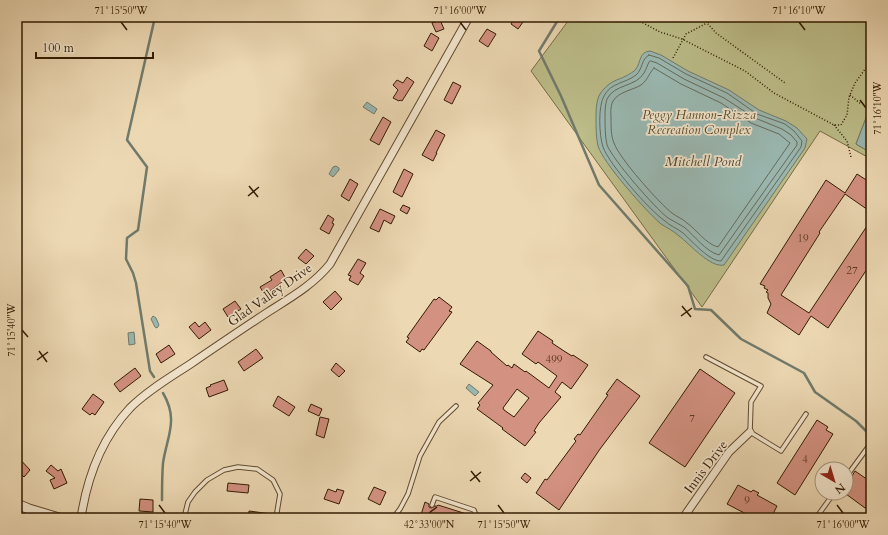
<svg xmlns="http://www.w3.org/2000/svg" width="888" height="535" font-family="Cardo,serif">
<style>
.green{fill:#bcbd89;stroke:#776c44}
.water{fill:#9ab9b3;stroke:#707a6b}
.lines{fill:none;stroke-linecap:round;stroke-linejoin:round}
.shore{stroke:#666a5a;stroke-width:1}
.stream{stroke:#707a6b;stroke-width:2.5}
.building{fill:#d39181;stroke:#321b00;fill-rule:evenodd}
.service-casing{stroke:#604a2d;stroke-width:5.5}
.minor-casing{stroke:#604a2d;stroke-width:9}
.tertiary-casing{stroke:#604a2d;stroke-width:11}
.path{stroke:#321b00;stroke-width:1.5;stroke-dasharray:1 2;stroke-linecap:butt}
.service{stroke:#f3e6ce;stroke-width:3.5}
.minor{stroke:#f3e6ce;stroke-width:7}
.tertiary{stroke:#f3e6ce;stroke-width:9}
.ticks{fill:none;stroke:#321b00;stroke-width:1.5}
.labels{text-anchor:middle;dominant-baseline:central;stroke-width:3.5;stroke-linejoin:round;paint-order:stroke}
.number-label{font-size:11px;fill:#5a3820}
.park-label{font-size:13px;font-style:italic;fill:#5b4c29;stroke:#f3e6ce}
.street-label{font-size:13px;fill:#321b00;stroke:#f3e6ce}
.water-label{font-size:14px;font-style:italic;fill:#514a36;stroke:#f3e6ce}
.neatline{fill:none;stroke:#321b00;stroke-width:1.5}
.ticks-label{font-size:10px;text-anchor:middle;fill:#321b00}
</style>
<rect width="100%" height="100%" fill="#ecd8b3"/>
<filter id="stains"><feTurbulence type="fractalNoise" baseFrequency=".005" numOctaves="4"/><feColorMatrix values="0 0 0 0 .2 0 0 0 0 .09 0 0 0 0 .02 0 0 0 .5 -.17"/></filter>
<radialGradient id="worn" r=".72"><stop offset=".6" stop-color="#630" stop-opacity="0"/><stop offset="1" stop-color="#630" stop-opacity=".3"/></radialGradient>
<path class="green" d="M571 17H871V105L856 144 871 153V159L820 131 702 307 531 71Z"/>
<path class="water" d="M650 51 661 55 688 71 729 90 759 110 786 121 797 128 807 139 805 148 724 265C710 268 690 244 679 236 674 231 667 228 661 224 647 212 603 163 598 146 596 137 596 128 596 119 596 109 596 97 603 90 612 80 616 81 626 76 629 74 634 72 636 69 641 62 639 52 650 51Z
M367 102 377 109 374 114 363 107Z
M871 105V153L856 144Z
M336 166 339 168V170L333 177 329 174 333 167Z
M153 316 156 318 159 325 157 328 155 327 151 319Z
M134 332 135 344 129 345 128 333Z
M469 384 479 392 475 396 466 388Z"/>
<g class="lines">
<path class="shore" d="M649 55 659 58 686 74 727 93 757 114 785 124 794 131 802 141 801 147 721 261C709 261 692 241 683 233 677 228 670 226 665 221 649 210 609 164 603 147 599 135 598 106 604 96 610 83 626 83 636 75 643 69 641 59 649 55Z
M651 61 657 63 684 79 724 98 755 118 782 129 791 135 797 142V145L719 255C705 251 695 236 684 227 679 224 673 221 668 218 654 207 613 160 607 145 605 136 605 126 605 117 605 111 605 105 607 99 614 84 636 87 644 73 646 70 647 66 649 62Z
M654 68 681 84 721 103 751 123 779 134 790 143 718 247C706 244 697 230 687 223 683 219 677 217 672 213 659 203 619 158 614 143 611 136 611 127 611 119 611 114 610 107 613 101 618 92 633 90 641 85 648 80 649 73 654 68Z"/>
<path class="stream" d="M555 17 558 20 539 51 561 96 599 185 688 286 695 309 711 310 741 339 804 373 815 392 856 421 866 431
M154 377 150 371 136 283 133 273 126 259 127 238 138 230 147 167 127 140 155 17
M162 500C162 488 162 475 163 463 167 436 179 420 163 393"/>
</g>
<path class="building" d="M515 17 523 22 518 29 511 24Z
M440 20 444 29 436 32 432 23Z
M487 29 496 34 488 47 479 41Z
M431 33 439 38 432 51 424 46Z
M407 77 414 82 402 101 400 100 399 101 393 98 398 90 393 85 397 80 403 83Z
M453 82 461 86 452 104 444 100Z
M383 117 391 122 379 145 370 140Z
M436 130 445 135 436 153H437L433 161 422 155Z
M404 169 413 174 402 197 393 192Z
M857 174 871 183V212L845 194 819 232 820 233 781 295 809 313 871 220V263L828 328 811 316 799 335 767 313 771 304 768 298V293L766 292 768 290 764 288 765 286 760 284 826 180 845 193Z
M350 179 358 184 349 201 341 196Z
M403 205 410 208 407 214 400 210Z
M380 209 395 216 391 224 384 220 379 232 370 228Z
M328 215 334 219 332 223 334 224 329 234 320 229Z
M306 249 314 256 306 264 298 258Z
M358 259 366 263 360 273 364 276 358 285 349 280 351 276 348 275Z
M281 270 286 279 265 295 260 287 272 280 270 277Z
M335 291 342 299 331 310 323 302Z
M439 297 452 307 449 311 452 312 424 350 422 349 420 352 406 342 409 338 407 337 434 299 436 300Z
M235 301 241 309 228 317 223 309Z
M195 322 199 327 205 322 211 330 199 339 189 327Z
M538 331 553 341 552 343 564 351 572 356 573 355 588 365 571 389 562 382 555 392 561 397 539 423 534 431 536 432 525 446 502 429 503 428 477 409 480 405 478 403 493 385 460 364 477 341 491 351V352L507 366 508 365 512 368 514 364 525 372 526 371 549 388 557 376 538 362 536 364 522 354ZM517 389 529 398 514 417 504 410 503 408Z
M169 345 175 354 161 363 156 354Z
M256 349 263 358 244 371 238 362Z
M336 363 345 371 339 377 331 370Z
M135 368 141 376 120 392 114 384Z
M700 369 735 393 685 467 649 443Z
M617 379 640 396 600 449 559 510 536 493 545 479 547 480 576 441 574 439 578 434 580 435 608 395 606 394Z
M224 380 228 390 209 397 206 388 211 386 210 385Z
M93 394 104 402 95 415 92 413 90 415 82 409Z
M278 396 295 407 289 416 273 406Z
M311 404 322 409 319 416 308 411Z
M320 417 329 419 324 438 316 435Z
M817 420 828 427 826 430 833 434 795 495 777 483Z
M17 456 30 470 24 477 17 470Z
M51 465 58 471 61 469 67 483 54 489 50 480 55 478 46 471Z
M855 471 871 482V510L866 507 865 508 846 494V486Z
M525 473 531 478 527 483 521 478Z
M228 483 249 485 248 493 227 491Z
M738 485 751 492 753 490 759 493 757 495 777 506 771 518H754L727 504Z
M374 487 386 492 380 505 368 499Z
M328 489 336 492 337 489 344 491 339 504 324 499Z
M140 499 153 500V512L139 511Z
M425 502 429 504V507L431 508 435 506H437L438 505 473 516 474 518H420Z
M249 511 271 514V518L248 517Z"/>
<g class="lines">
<g class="service-casing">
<path id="service" d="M706 357 761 386 751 402 750 432 781 451 806 414
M846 477 871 443
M432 505 435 497 474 510 477 518
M184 518 188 502 195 492 207 480 224 470 238 467 257 469 273 480 280 494 276 518
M393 518 400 509 408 494 420 456 439 422 456 406
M816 518 834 493"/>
</g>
<g class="minor-casing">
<path id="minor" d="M81 518C87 478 102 438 130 408 148 390 171 377 192 363 217 346 242 329 268 312 290 298 313 285 330 264L469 17
M683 518 729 452 750 432"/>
</g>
<g class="tertiary-casing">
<path id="tertiary" d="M17 504 29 509 59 518"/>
</g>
<path class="path" d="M632 17 660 32 682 39 745 71 774 93 834 125H841L847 115 849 97 855 83 871 61
M716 17 707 23 716 33 785 83
M673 58 686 34 707 23
M850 95 861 104
M834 125 847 141 851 157"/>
<use href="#service" class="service"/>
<use href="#minor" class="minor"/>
<use href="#tertiary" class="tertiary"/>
</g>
<path class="ticks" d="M121 22 127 30M460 22 466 30M799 22 805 30M860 100 866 108M249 186 258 197M248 196 259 187M682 306 691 317M681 316 692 308M22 330 28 337M39 351 47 362M37 360 48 352M471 471 480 482M470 481 481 472M159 505 165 513M498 505 504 513M837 505 843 513M429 513 437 507"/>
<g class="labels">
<g class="number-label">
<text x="803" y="238">19</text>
<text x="852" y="270">27</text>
<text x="554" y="359">499</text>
<text x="692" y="418">7</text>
<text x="805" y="459">4</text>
<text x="747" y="500">9</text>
</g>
<g class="park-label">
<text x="699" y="115">Peggy Hannon-Rizza<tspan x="699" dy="15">Recreation Complex</tspan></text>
</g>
<g class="street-label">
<text transform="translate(270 295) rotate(-35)">Glad Valley Drive</text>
<text transform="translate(706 467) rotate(-53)">Innis Drive</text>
</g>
<g class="water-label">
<text x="703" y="161">Mitchell Pond</text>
</g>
</g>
<rect width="888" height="535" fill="none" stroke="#ecd8b3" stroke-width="44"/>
<g transform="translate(834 481) rotate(142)"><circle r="19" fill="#f3e6ce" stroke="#a6957c"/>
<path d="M0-3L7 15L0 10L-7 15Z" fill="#8f2418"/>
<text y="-6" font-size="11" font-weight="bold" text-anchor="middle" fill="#321b00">N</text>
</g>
<path d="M36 52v6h117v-6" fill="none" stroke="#321b00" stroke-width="2"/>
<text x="42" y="52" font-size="12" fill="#321b00" stroke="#f3e6ce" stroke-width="3" paint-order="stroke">100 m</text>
<rect x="22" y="22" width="844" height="491" class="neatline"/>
<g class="ticks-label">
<text x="121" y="14">71°15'50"W</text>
<text x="460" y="14">71°16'00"W</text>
<text x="799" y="14">71°16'10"W</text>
<text transform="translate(877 108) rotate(-90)" y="4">71°16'10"W</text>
<text transform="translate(11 330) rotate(-90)" y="4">71°15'40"W</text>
<text x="165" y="528">71°15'40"W</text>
<text x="429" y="528">42°33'00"N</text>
<text x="504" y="528">71°15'50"W</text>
<text x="843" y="528">71°16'00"W</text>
</g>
<rect width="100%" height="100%" filter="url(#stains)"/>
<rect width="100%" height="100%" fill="url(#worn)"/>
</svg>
